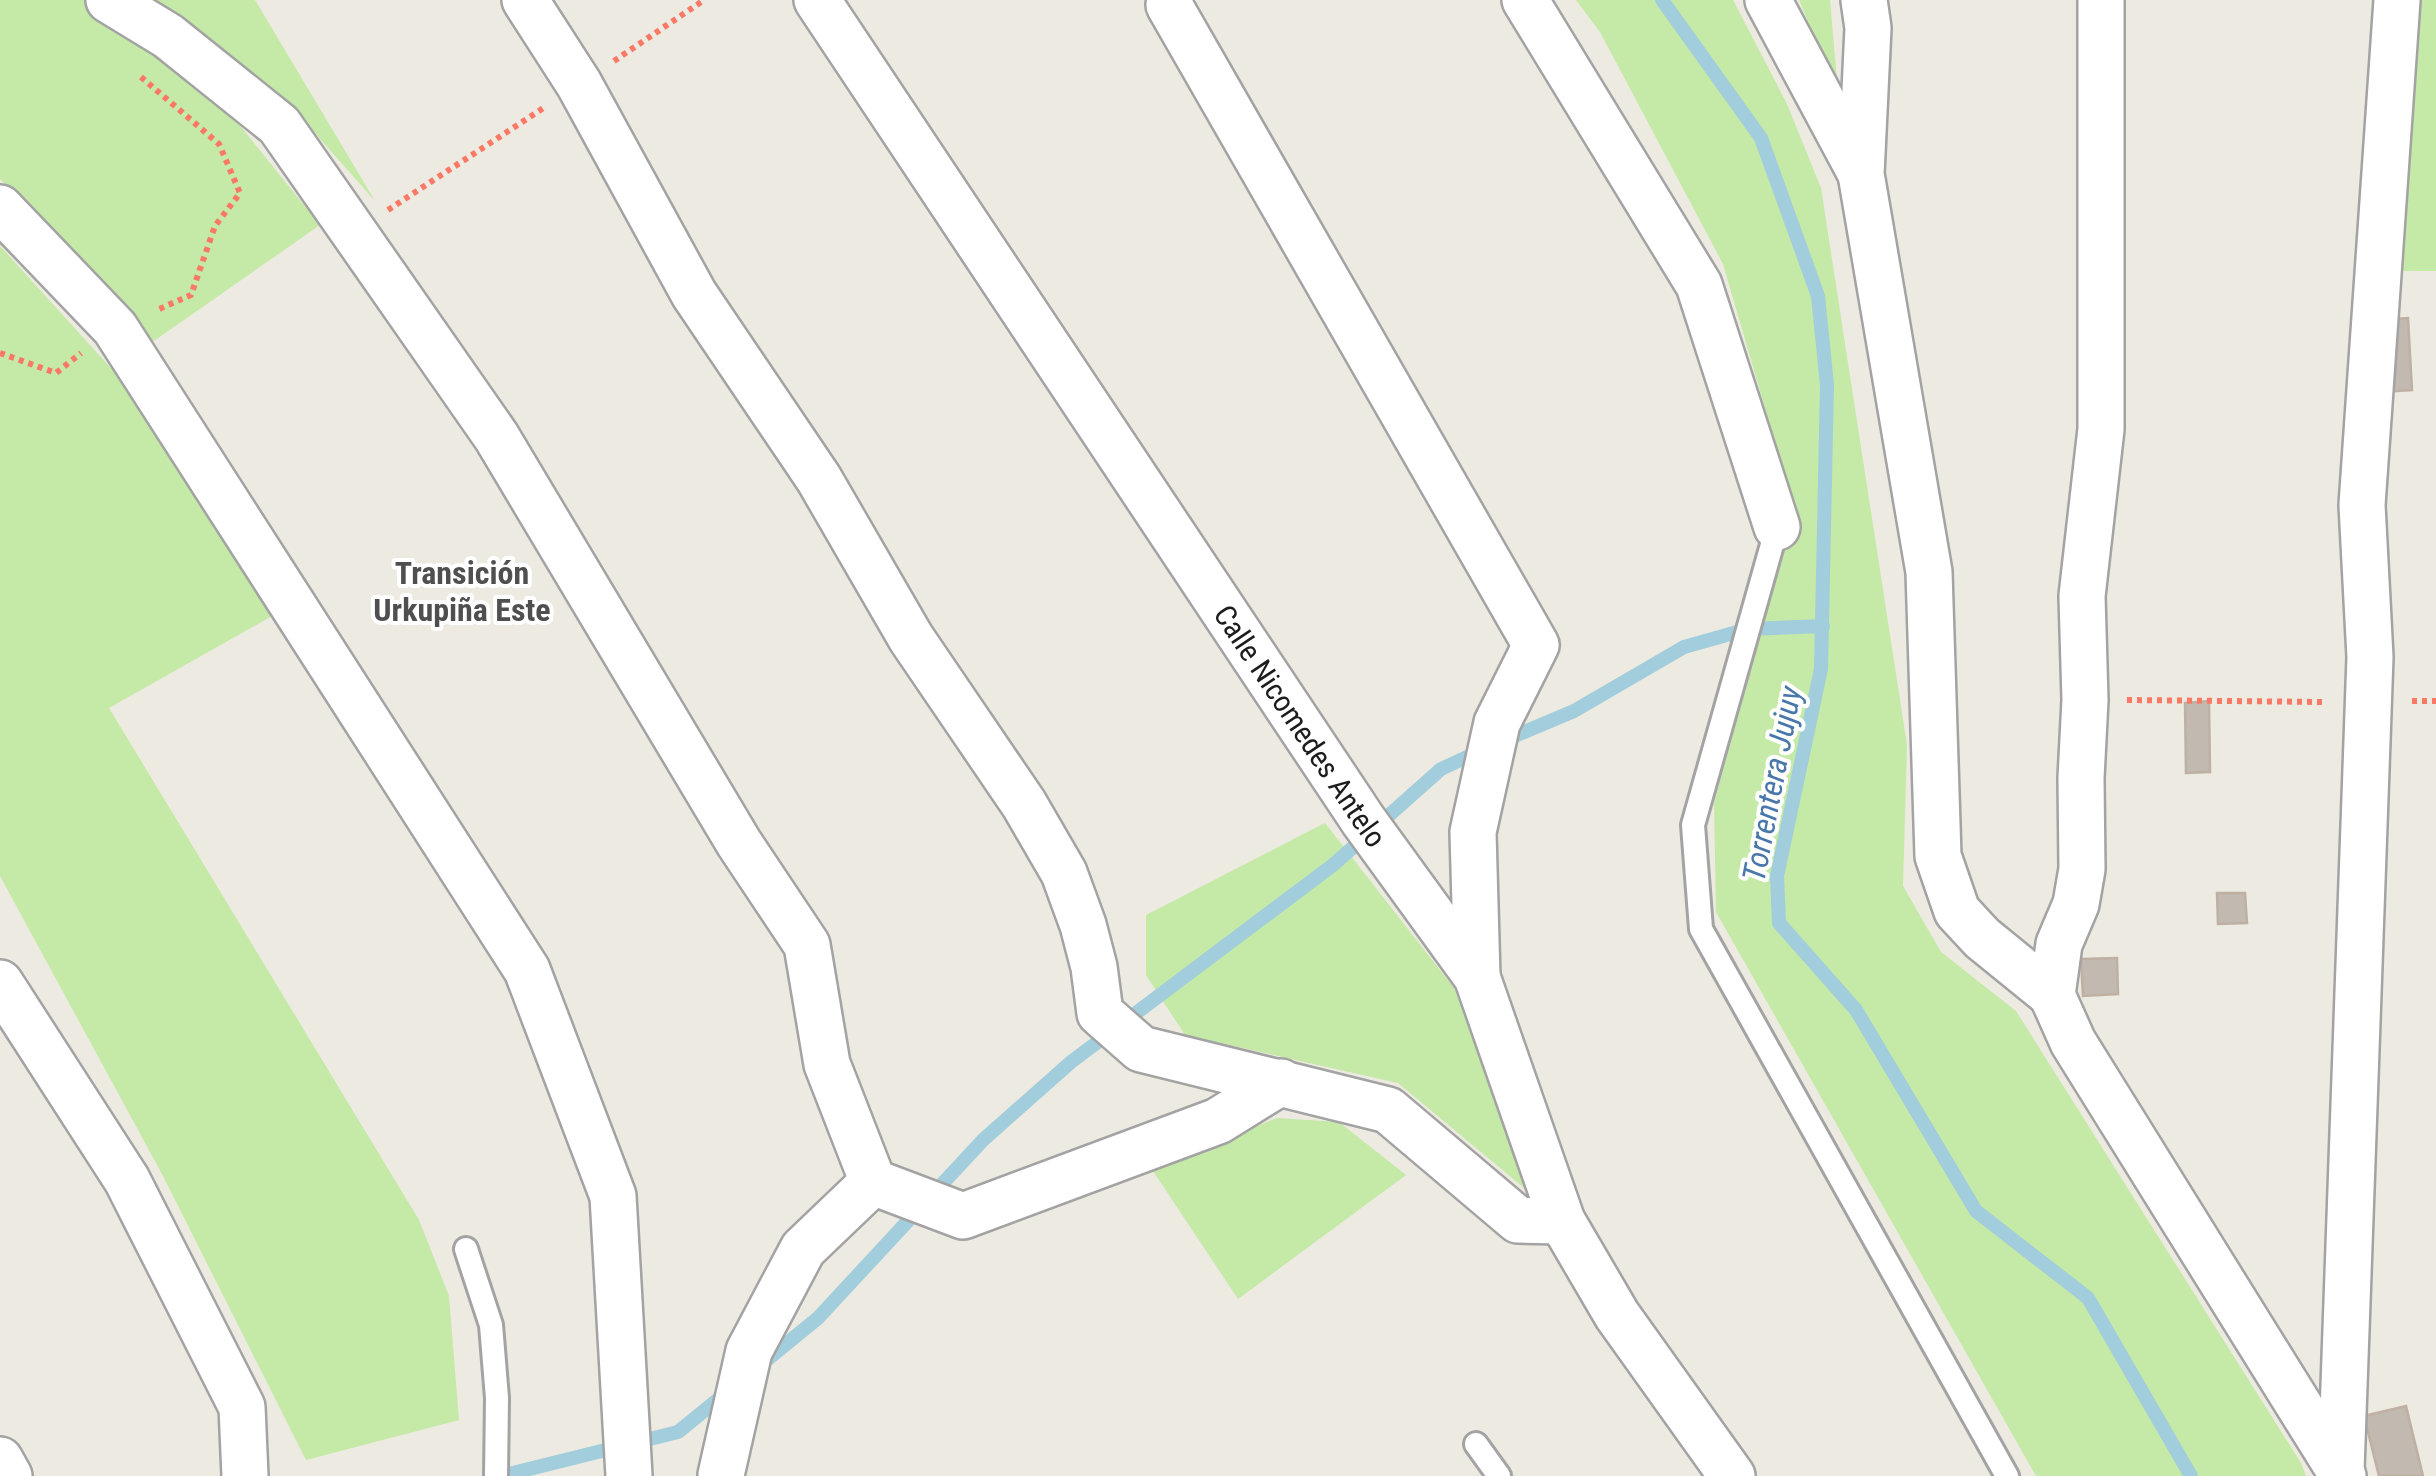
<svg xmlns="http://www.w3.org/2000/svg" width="2436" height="1476" font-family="'Roboto Condensed',sans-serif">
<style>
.grass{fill:#c5e9a6}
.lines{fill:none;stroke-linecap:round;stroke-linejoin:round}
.stream{stroke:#a1cddc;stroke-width:14}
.building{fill:#c2b9b1;stroke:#bfb0a4;stroke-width:2.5}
.lane-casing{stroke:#a3a3a3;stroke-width:28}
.street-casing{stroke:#a3a3a3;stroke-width:50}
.path{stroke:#fa7966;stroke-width:6;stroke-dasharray:5 5;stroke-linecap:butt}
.lane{stroke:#fff;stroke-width:22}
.street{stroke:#fff;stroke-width:45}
.labels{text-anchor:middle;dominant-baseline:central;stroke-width:8;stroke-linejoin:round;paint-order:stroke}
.street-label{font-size:30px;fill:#1c1c1c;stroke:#fff}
.neighbourhood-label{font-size:32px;font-weight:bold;fill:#4f4f4f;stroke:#fff}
.water-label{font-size:32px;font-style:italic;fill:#4977ab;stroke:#fff}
</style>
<rect width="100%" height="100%" fill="#edeae1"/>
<path class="grass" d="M0 0H86L221 102 320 225 148 345 124 309 0 179Z
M156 0H255L375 201 298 114Z
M1576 0H1733L1787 104 1821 188 1907 745 1903 886 1941 952 2016 1011 2301 1463 2306 1476H2036L1716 912 1714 803 1795 511 1723 264 1600 32Z
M1799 0H1830L1838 92Z
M2412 0H2436V271H2403Z
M0 246 139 399 272 616 109 708 419 1220 449 1296 459 1420 306 1460 162 1174 0 876Z
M1325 823 1454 988 1529 1192 1398 1083 1185 1035 1146 975V915Z
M1277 1118 1339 1122 1406 1175 1238 1299 1151 1168Z"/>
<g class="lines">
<path class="stream" d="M1662 0 1761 138 1818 296 1827 385 1821 669 1777 876 1779 923 1856 1010 1976 1211 2088 1298 2191 1476
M1517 735 1574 711 1684 647 1748 629 1823 626
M758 1367 818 1318 983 1140 1071 1062 1333 865 1441 769 1467 757
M501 1476 678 1432 726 1393"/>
</g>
<path class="building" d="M2408 318 2412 390 2381 392 2378 320Z
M2209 701 2210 772 2186 773 2185 703Z
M2217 893H2245L2247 923 2218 924Z
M2117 958 2118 994 2083 996 2081 959Z
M2406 1406 2423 1476H2379L2364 1416Z"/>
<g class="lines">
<g class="lane-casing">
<path id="lane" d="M1777 527 1693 825 1701 929 2007 1476
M466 1249 491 1325 497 1398 496 1476
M1476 1444 1499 1476"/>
</g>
<g class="street-casing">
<g id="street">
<path d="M109 0 168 36 279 125 496 436 739 843 807 945 827 1064 873 1182 963 1216 1218 1121 1281 1082"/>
<path d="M525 0 579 84 694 294 819 479 911 638 1024 804 1064 873 1083 925 1094 967 1100 1013 1141 1049 1388 1110 1518 1220 1562 1221"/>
<path id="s1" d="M817 0 1363 820 1477 977 1562 1221 1617 1315 1732 1476"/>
<path d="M1170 0 1169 5 1536 645 1497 723 1473 832 1477 977"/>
<path d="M1525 0 1699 285 1777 527"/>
<path d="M1768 0 1860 172"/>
<path d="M1864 0 1868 28 1861 174 1929 572 1938 856 1957 911 1982 938 2052 995"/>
<path d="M2101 0V429L2082 596 2085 700 2081 778 2082 869 2076 904 2059 944 2052 995 2073 1042 2343 1476"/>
<path d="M0 208 115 328 527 970 613 1196 629 1476"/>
<path d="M0 983 127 1180 242 1407 245 1476"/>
<path d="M0 1460 9 1476"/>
<path d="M2341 1470 2370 657 2362 505 2397 0"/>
<path d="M721 1475 749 1351 803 1249 873 1182"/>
</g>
</g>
<path class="path" d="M614 61 704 0
M141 77 219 144 240 193 215 226 191 295 157 310
M388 210 545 107
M0 353 56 373 81 353
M2127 700 2324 702
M2412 701H2436"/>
<use href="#lane" class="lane"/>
<use href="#street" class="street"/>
</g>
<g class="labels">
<g class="street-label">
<text stroke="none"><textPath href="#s1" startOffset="872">Calle Nicomedes Antelo</textPath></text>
</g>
<g class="neighbourhood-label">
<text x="462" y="573">Transición<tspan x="462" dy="37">Urkupiña Este</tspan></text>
</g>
<g class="water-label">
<text transform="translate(1772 784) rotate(-79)">Torrentera Jujuy</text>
</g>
</g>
</svg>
